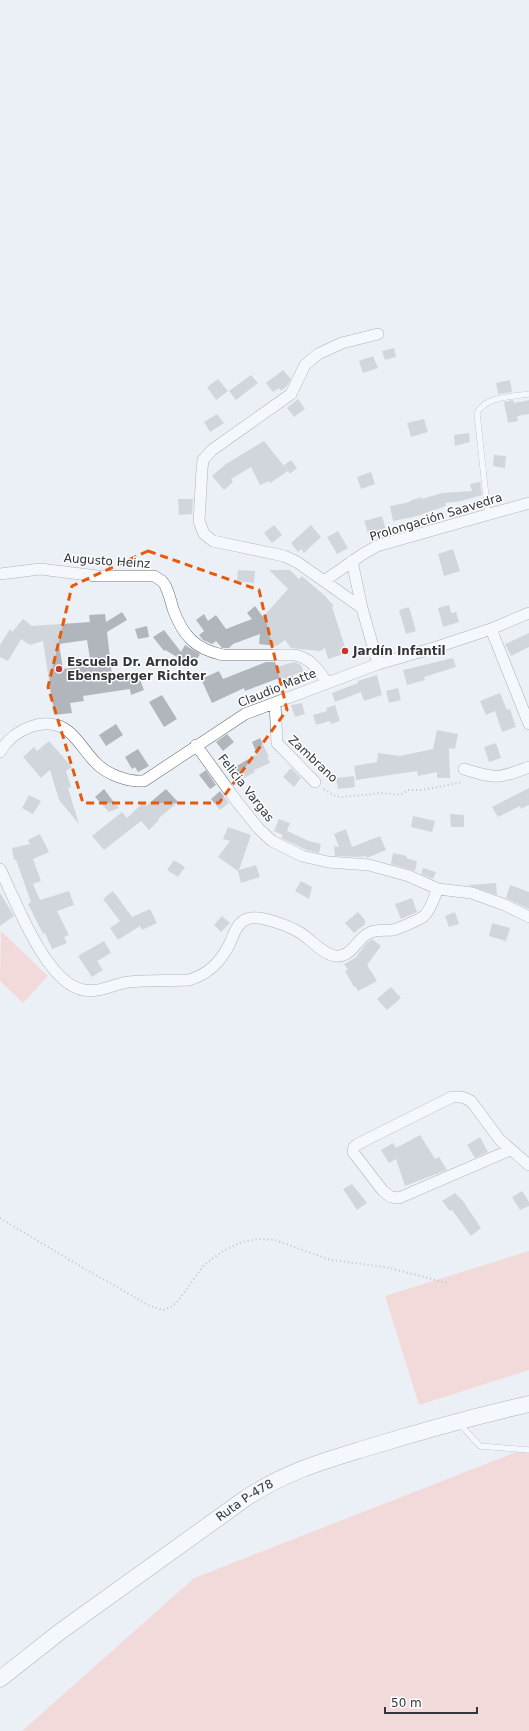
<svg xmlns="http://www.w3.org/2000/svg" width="529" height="1731" font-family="'DejaVu Sans',sans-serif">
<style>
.green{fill:#fdbeb6}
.building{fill:#b1b6bd;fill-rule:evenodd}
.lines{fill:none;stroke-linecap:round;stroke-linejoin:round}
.service-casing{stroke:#656970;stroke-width:6}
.minor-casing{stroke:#656970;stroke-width:12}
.secondary-casing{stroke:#656970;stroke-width:17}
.path{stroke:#8a8d92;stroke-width:2;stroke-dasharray:1 3;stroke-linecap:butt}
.service{stroke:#fff;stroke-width:5.5}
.minor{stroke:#fff;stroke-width:11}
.secondary{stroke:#fff;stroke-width:16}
.marked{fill:none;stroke:#e8590c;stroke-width:3;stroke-dasharray:8 5;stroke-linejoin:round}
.poi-dot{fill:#c3352f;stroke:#fcfdfe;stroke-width:1.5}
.labels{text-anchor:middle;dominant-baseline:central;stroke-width:3;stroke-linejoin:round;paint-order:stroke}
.street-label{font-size:12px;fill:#333538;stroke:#fcfdfe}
.poi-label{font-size:12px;font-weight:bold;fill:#333538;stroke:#fcfdfe;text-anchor:start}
</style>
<rect width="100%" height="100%" fill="#ebf0f7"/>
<path class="green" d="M1 931 48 976 23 1003 0 981Z
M529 1251V1370L419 1405 385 1296Z
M529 1447V1731H22L194 1578Z"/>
<path class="building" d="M394 348 396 357 385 360 382 351Z
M373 356 378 368 363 373 359 361Z
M283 370 291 379 287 386 281 391 279 388 273 392 266 383Z
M251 375 258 383 236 400 229 391Z
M218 379 228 391 216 400 207 387Z
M510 380 512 392 498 394 496 383Z
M298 399 305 409 294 417 287 408Z
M513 400 514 403 529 400V414L517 416 518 421 508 423 504 402Z
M217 414 224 423 210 432 204 422Z
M424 419 428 432 411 437 407 423Z
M469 433 470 442 455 446 454 435Z
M264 441 288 471 270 483 269 481 260 485 251 467 231 479 233 482 224 490 212 476 226 464Z
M494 455 506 456 505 468 493 466Z
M291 460 297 468 290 474 284 465Z
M371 472 375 484 361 489 357 477Z
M480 482 482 495 461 501 445 503 446 506 417 516 393 521 390 506 410 502 409 501 421 497V499L442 493 472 491 470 484Z
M178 499H193L192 514 179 515Z
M382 516 387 534 370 539 364 521Z
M274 525 282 535 272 543 264 533Z
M311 525 321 537 304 553 301 549 298 552 291 543Z
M338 531 348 548 337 554 327 537Z
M453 549 460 571 444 576 438 554Z
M238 570 255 571 254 583 237 581Z
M269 570H290L299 579 302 576 325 596 334 606 332 607 347 653 328 659 325 648 320 651 291 648 285 640 277 646 259 644 260 634 233 644 229 648H222L216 641 212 644 203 640 199 635 204 631 196 620 204 614 208 621 216 615 226 629 252 619 247 613 255 606 263 617 288 589Z
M449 605 451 613 456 612 459 622 443 627 438 608Z
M409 607 416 631 406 634 399 610Z
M122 612 127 620 107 632 112 675 118 674V679L137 672 144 690 131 695 130 689 83 696 84 701 70 703 72 713 54 715 43 641 30 645 21 639 8 661 0 657V645L10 629 12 632 23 619 32 626 90 622 89 615 105 614 106 622ZM87 640 91 665 63 669 59 644Z
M147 626 149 637 138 639 135 629Z
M164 630 181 652 185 645 200 654 193 666 165 650 164 651 153 637Z
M529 633V647L511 656 505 644Z
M453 658 456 667 424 677 425 680 407 685 403 670Z
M266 662H275L277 667 294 662 301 665 304 672 293 675 294 681 284 683 282 677 245 691 244 688 212 703 201 679 219 671 223 679Z
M377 675 382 695 364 701 361 692 335 702 332 693 358 683V681Z
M398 688 401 700 389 703 386 691Z
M500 693 507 710 510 709 516 727 502 732 495 711 486 715 480 701Z
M162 695 177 719 164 727 149 702Z
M302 703 305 714 295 717 291 705Z
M335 705 340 721 331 724 330 721 316 725 313 715 327 711 326 708Z
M116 724 123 735 106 746 99 735Z
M437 730 458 734 455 749 449 748 450 778H437V772L418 776 417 771 356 780 354 766 377 762 378 753 400 756 433 749Z
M227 734 234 742 223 751 216 742Z
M260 738 269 757H267L270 763 254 770 255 772 242 779 235 767 257 754 252 742Z
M49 741 72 767 66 771 71 787 68 788 79 824 59 800 50 770 41 778 23 757 34 747 37 751Z
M496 743 501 758 489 762 484 747Z
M138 749 149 766 138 772 135 767 132 769 125 757Z
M291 768 301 778 294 787 283 777Z
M206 770 216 785 210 789 199 775Z
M354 776 355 787 338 789 336 778Z
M529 788V805L521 809 520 806 498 817 492 807Z
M104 789 113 801 119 808 109 812 95 797Z
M166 789 178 802 158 819 159 820 149 830 141 821 104 850 92 836 122 812 127 818 143 803 146 806Z
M220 791 229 803 220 810 211 799Z
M29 795 41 801 33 814 22 808Z
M450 814 464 815V827H451Z
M413 816 435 821 432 832 411 827Z
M279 819 290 823 287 831 309 841 321 844 319 853 307 850 281 838 283 835 274 831Z
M228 827 251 835 239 870 256 865 260 877 241 883 238 871 218 857 230 841 223 839Z
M346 829 352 847 380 836 386 850 367 858 366 856 359 857 335 856 334 846 339 847 334 834Z
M40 834 49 852 33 859 41 881 33 884 40 900 69 891 74 905 57 911 69 935 64 937 67 943 52 949 45 933 43 934 28 904 31 902 16 860H14L12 848 30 844 28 840Z
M393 853 407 856 406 858 417 861 415 871 391 864Z
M174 860 185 867 178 877 167 870Z
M423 868 436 872 433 879 421 874Z
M301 881 312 887 309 899 295 891Z
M496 883 497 895 468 885Z
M510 885 529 892V909L506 898Z
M113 891 132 917 150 909 157 923 142 930 140 926 118 940 110 928 120 921 103 899Z
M0 893 14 916 0 926Z
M412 898 417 912 401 919 395 904Z
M358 912 365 920V924L354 933 345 923Z
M455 912 459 924 449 927 445 916Z
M222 916 230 923 221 932 214 925Z
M492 923 510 928 506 941 489 936Z
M372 939 381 946 367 965 377 981 358 991 355 986 354 987 345 971 348 970 344 964 355 958 366 944Z
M104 941 111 953 97 961 103 970 92 977 78 956Z
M391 987 401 998 387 1010 377 999Z
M420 1135 435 1159 439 1157 447 1170 405 1186 396 1159 389 1163 381 1150 393 1143 396 1148Z
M480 1137 488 1152 475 1158 467 1145Z
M352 1184 367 1203 357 1210 343 1189Z
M522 1191 529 1202V1206L520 1210 512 1197Z
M455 1193 463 1201 481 1228 471 1236 452 1210 450 1211 442 1201Z"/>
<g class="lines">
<g class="service-casing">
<path id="service" d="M488 515 477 413C486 396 512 397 529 394
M459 1423 480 1446 529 1450"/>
</g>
<g class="minor-casing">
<path id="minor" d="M352 561 362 608 378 664
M0 574 40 569 97 576H154L162 581 165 585C169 593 171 601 173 609 183 636 195 649 223 655H295C312 659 317 669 327 682
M324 581 363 554 377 546 529 503
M362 608 297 562 284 556 213 541 204 534 199 521 202 469 203 460 212 450 291 394 305 365 318 354 342 343 378 334
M491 629 529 724
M275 703 277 743 315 782
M196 745 238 803 259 829 272 841 302 856 328 862 369 865 409 876 438 889 472 893 505 905 529 917
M0 752C12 730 46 714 68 731 79 740 86 753 96 763 108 775 128 782 144 781L245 714 378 664 437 647 491 629 529 613
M464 769C496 779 498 779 529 767
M0 869C16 901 46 984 84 990 99 993 114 984 128 982 148 980 169 981 189 980 208 974 220 963 229 945 234 935 236 923 247 919 259 914 292 927 302 934 312 941 323 954 335 956 352 958 357 938 369 933 377 929 385 931 393 930 400 928 419 920 424 916 431 910 434 897 438 889
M510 1150 399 1198 391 1197 383 1191 353 1152 354 1147 358 1144 452 1097H462L471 1101 500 1140 529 1165"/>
</g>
<g class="secondary-casing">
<g id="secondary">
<path id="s1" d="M0 1679 61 1631 246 1498C289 1470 325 1461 373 1446 425 1430 476 1416 529 1404"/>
</g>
</g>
<path class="path" d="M324 789 335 796 342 797 382 793 400 795 408 790H421L463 782
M0 1218 73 1262 150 1306 163 1310 171 1307 178 1301 204 1265 223 1251 242 1242 259 1239 275 1240 331 1260 385 1267 448 1283"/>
<use href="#service" class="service"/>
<use href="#minor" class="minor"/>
<use href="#secondary" class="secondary"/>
</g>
<path d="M0 0H529V1731H0ZM148 551 259 590 287 710 219 803H83L48 687 72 586Z" fill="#ebf0f7" fill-opacity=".55" fill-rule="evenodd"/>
<path class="marked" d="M148 551 259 590 287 710 219 803H83L48 687 72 586Z"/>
<g class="poi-dot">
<circle cx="345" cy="651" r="4"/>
<circle cx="59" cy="669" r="4"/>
</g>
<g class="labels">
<g class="street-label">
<text transform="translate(436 517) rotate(-17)">Prolongación Saavedra</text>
<text transform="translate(107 561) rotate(4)">Augusto Heinz</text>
<text transform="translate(277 688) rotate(-22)">Claudio Matte</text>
<text transform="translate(313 759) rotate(43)">Zambrano</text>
<text transform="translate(246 788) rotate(52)">Felicia Vargas</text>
<text stroke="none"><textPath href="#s1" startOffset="303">Ruta P-478</textPath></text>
</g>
<g class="poi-label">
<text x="353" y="651">Jardín Infantil</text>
<text x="67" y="662">Escuela Dr. Arnoldo<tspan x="67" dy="14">Ebensperger Richter</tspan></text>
</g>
</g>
<path d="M385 1707v6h92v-6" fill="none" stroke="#333538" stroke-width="2"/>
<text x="391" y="1707" font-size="12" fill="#333538" stroke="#fcfdfe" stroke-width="3" paint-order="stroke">50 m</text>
</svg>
